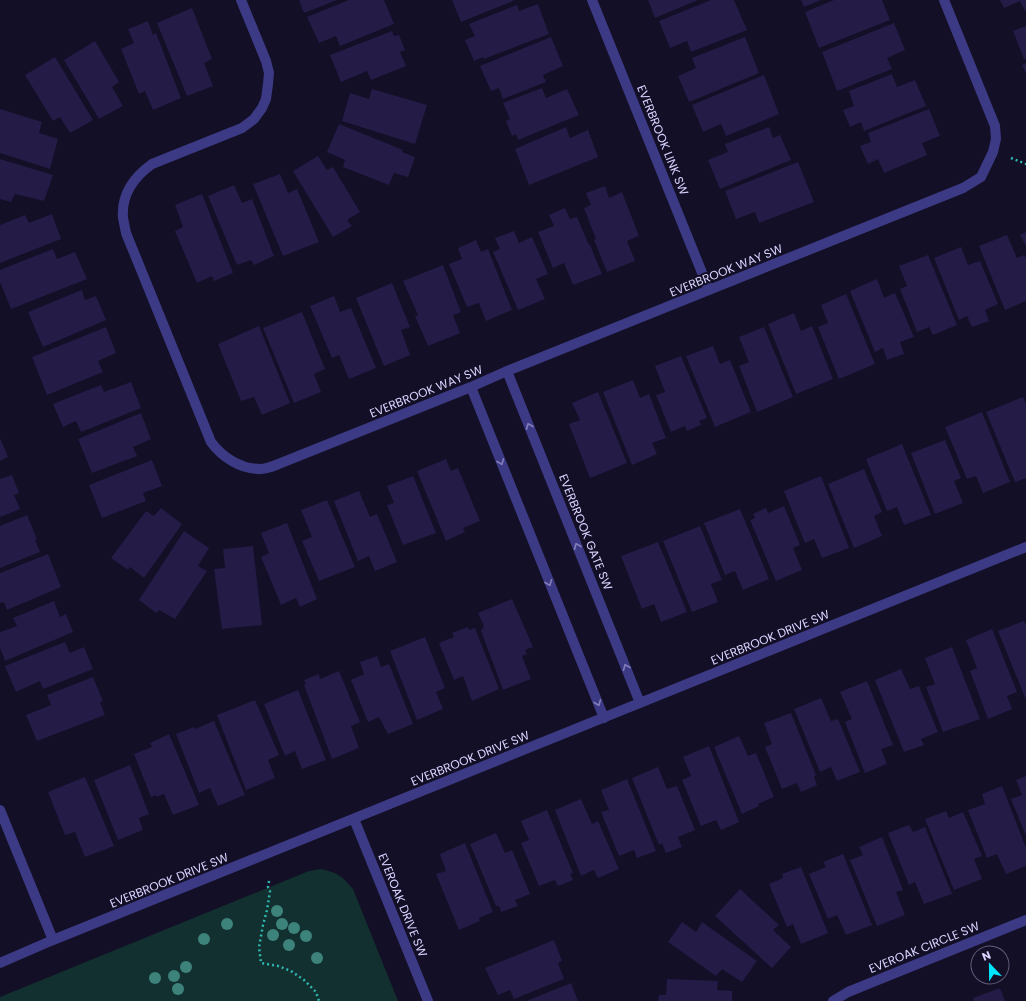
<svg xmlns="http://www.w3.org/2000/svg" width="1026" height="1001" font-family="Poppins,sans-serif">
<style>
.green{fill:#12302f}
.building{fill:#241b47}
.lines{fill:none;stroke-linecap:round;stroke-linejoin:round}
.path{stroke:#2fb8b0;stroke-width:2.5;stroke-dasharray:2 3;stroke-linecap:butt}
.minor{stroke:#3d3a85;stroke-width:10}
.tree{fill:#3d827b}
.oneway{stroke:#837fbc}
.labels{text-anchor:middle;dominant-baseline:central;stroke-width:4;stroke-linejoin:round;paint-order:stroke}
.street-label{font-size:12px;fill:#d9d4ff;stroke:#130f26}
</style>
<rect width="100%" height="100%" fill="#130f26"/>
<path class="green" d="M321 869C338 873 342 876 353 889L398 1001H0V997L309 871Z"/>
<path class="building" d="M299 0H337L304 13Z
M349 0H384L394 24 340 46 336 36 319 43 307 17Z
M452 0H513V1L461 22Z
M648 0H698L655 18Z
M711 0H734L747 30 691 52 687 41 670 48 659 21Z
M801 0H821L804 7Z
M834 0H882L890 20 819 48 805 12Z
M1000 0H1026V10L1025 11 1020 1 1004 8Z
M538 4 549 34 484 59 483 57 474 61 465 40 475 36 469 24 517 5 519 11Z
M192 8 212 59 204 63 213 86 187 96 157 23Z
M148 21 153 35 156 33 181 98 153 110 145 91 139 94 121 49 134 43 128 29Z
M894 23 905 50 887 58 892 69 837 91 822 52Z
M1026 26V59H1024L1013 31Z
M392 31 394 36 399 35 405 50 400 52 406 66 371 80 367 71 341 82 330 55Z
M551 37 563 66 543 75 546 82 503 99 499 88 491 91 480 66Z
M745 37 759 73 689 102 678 76 696 68 692 58Z
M95 41 119 82 112 87 123 106 99 119 64 60Z
M55 57 93 120 70 133 60 117 53 121 25 75Z
M1026 63V73L1022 65Z
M892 74 897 87 915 80 926 106 864 131 861 122 850 127 843 110 854 106 849 91Z
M764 75 779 114 726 136 721 124 703 132 692 105Z
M542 88 546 98 567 89 579 115 518 140 516 134 512 136 506 121 510 119 503 103Z
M372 89 427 105 415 144 342 121 350 93 369 99Z
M0 109 42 122 39 133 58 139 50 169 0 153Z
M929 109 940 136 922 143 927 155 884 173 878 159 868 164 860 146 871 142 868 133Z
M339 124 403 150 402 152 415 157 408 177 394 173 389 185 343 167 345 160 327 152Z
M566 127 570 138 588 130 598 157 529 185 515 149Z
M769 127 773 138 780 135 791 160 720 189 708 160 728 152 725 144Z
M318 156 327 170 333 167 360 212 347 220 352 226 333 237 293 171Z
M0 159 53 175 44 201 15 194 11 202 0 199Z
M798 162 814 202 759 223 755 212 736 219 725 191Z
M280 174 288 193 297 189 319 242 283 256 253 184Z
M234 185 242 203 252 199 274 256 254 265 251 260 237 265 208 196Z
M605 186 609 198 622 192 639 236 627 241 635 261 607 272 594 240 596 239 584 208 591 205 586 193Z
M202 194 233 273 214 281 212 276 197 283 175 231 183 227 175 205Z
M565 208 570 219 577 217 589 245H590L602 274 573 285 564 263 553 268 538 232 554 226 549 215Z
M52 214 61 239 0 263V225L25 215 29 223Z
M514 231 519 243 532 237 548 274 536 279 545 299 518 310 493 252 500 249 495 238Z
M1026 232V246L1020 235Z
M1007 235 1017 258 1024 255 1026 258V301L1005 310 979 246Z
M476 240 481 252 488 249 512 310 486 321 479 303 467 307 449 264 462 259 458 248Z
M961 247 968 265 980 261 998 304 985 310 989 321 972 327 967 316 959 320 934 258Z
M53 249 57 259 75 252 87 279 11 309 0 282V270Z
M928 255 957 325 933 335 929 327 917 332 900 289 907 286 899 266Z
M443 265 461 312 453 315 460 333 428 346 415 316 418 315 403 281Z
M877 279 884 298 895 293 914 337 900 342 904 354 887 360 883 348 875 352 850 291Z
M392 283 410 327 401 330 410 355 384 366 356 298Z
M82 290 85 300 96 296 106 320 43 347 28 312Z
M846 294 875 364 839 379 818 327 828 323 821 305Z
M334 296 340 312 351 308 376 368 349 379 339 355 332 358 310 306Z
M302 312 325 369 314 374 321 392 294 403 263 328Z
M794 313 801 331 812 326 833 379 796 394 768 324Z
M259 326 290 403 262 415 254 397 241 401 218 344Z
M106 327 116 353 98 361 103 372 47 395 32 357Z
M764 327 793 397 757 412 739 366 749 362 739 337Z
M713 346 720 364 730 360 751 412 715 427 686 356Z
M681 356 707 418 699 421 701 425 687 431 685 426 671 432 656 395 665 392 655 366Z
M633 380 640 398 649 394 666 438 652 443 657 454 632 465 603 392Z
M131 382 141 408 81 432 76 421 63 427 53 404 101 385 104 392Z
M598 392 627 463 590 478 569 424 580 420 572 403Z
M1023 397 1026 404V478L1015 482 986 412Z
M982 412 1010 482 983 493 976 476 967 479 945 427Z
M141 413 151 439 133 447 137 456 92 473 78 439Z
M0 438 8 457 0 461Z
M945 440 961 478 954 481 963 503 935 514 911 453Z
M902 444 931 515 904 525 897 507 887 511 866 459Z
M446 459 451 471 458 468 480 521 463 528 465 532 446 541 417 471Z
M152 460 162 486 143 493 146 501 102 518 89 485Z
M864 469 882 512 874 516 882 536 854 548 828 484Z
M12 475 19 493 14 495 20 509 0 517V479Z
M413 476 436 533 403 545 387 505 394 503 387 486Z
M821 476 849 548 822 558 814 539 805 543 784 491Z
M359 491 370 517 377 514 397 562 375 571 369 556 358 561 334 501Z
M327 500 355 567 319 581 302 541 312 537 301 510Z
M784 506 800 545 793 548 802 570 776 581 750 520 755 518 753 514 766 508 768 513Z
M161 508 182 524 144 578 130 567 128 570 111 558 146 511 154 516Z
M740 509 769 579 743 590 735 571 725 575 704 523Z
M27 515 37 539 35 540 40 552 0 568V526Z
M287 523 317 599 300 607 296 598 281 605 261 557 269 553 261 533Z
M700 526 722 580 711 584 718 602 692 612 663 541Z
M184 531 209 548 198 566 207 571 175 619 159 610 156 613 139 600Z
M658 542 687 612 661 622 654 604 642 609 621 556Z
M253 546 262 625 222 629 214 569 225 568 223 549Z
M48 554 61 587 7 610 4 602 0 603V573Z
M512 599 533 647 525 650 527 654 522 656 531 679 503 690 481 631 484 626 478 613Z
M54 601 60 617 66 614 73 632 5 661 0 648V632L17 626 13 618Z
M1024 621 1026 625V700L998 631Z
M468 627 469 630 475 628 499 689 472 701 463 676 454 680 439 643 454 637 452 633Z
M992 629 1017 692 1007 696 1012 709 988 719 970 671 977 668 966 640Z
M425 637 445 688 436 692 443 709 417 720 390 651Z
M65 642 70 653 84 647 93 669 43 689 40 681 16 692 5 666Z
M952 647 980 719 943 732 926 687 935 684 925 658Z
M377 656 381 667 389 664 413 724 388 734 379 717 368 722 351 680 364 674 360 662Z
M901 669 910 689 919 686 938 732 921 739 924 745 904 752 875 680Z
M339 671 360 722 351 726 359 748 332 759 304 685 306 684 304 680 319 674 320 679Z
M93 677 103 701 100 702 105 715 37 741 26 715 51 705 47 695Z
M867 681 893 745 881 749 887 764 865 773 845 722 852 719 840 692Z
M298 690 326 760 302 769 295 751 285 756 264 704Z
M821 698 831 721 838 719 860 772 837 781 831 767 820 772 794 709Z
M255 700 279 755 268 760 275 778 246 790 217 715Z
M791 713 816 775 814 777 817 785 801 792 797 783 782 789 765 747 772 744 764 723Z
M214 721 245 795 218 806 210 788 199 793 176 734 194 727 195 729Z
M169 734 199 805 173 815 164 794 157 797 156 795 151 797 134 754 152 747 150 743Z
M739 736 748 756 756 753 774 797 758 804 759 806 742 814 714 747Z
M709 746 739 822 721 830 716 820 701 826 682 780 691 776 683 757Z
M130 765 149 814 139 818 143 830 118 840 94 780Z
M658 767 667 789 677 786 695 830 678 837 682 847 666 853 662 843 659 845 632 778Z
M1026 776V836L1011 799 1022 795 1016 780Z
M85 777 114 846 85 857 75 832 65 835 48 792Z
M627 779 656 851 637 858 634 850 619 856 601 812 609 810 601 790Z
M1002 786 1026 848V866L1006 874 997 854 987 858 968 810 985 804 982 794Z
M581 799 592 824 598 821 619 869 598 878 594 870 581 876 555 810Z
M547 810 573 873 570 874 573 880 558 886 555 880 539 886 521 843 529 840 521 821Z
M946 811 949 818 963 812 982 856 974 859 982 879 954 890 925 819Z
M909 825 913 832 925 827 952 894 924 904 915 882 909 885 888 833Z
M496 833 505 853 512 850 530 894 515 900 518 906 501 912 499 906H496L470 844Z
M882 837 903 890 896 892 905 915 877 926 850 860 863 855 859 847Z
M465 843 493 912 479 918 480 921 459 930 436 874 446 871 440 854Z
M843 854 872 925 846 935 837 915 828 919 809 874 826 867 823 862Z
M801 867 828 933 801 944 793 924 787 927 769 884 783 878 782 874Z
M740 889 779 925 773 930 791 947 772 968 715 916Z
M682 922 696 932 702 922 757 961 742 982 722 969 716 976 668 942Z
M554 940 562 961 558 963 564 979 514 999 510 990 498 995 485 968Z
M667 979 718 981 717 990 732 991V1001H658L659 995H666Z
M571 983 578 1001H526Z
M1000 988 1005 1001H974L973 998Z"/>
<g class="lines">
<path class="path" d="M1011 158 1026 164
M269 881 268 887 270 891 267 910 263 925 259 947 261 963 278 966 291 971 304 980 316 992 319 1001"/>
<path class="minor" d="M241 0 266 61 269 73 268 84 266 99 262 108 254 119 242 128 152 164C134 177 121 194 123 218 124 223 125 228 126 233L211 442C222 457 240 469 260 469 265 469 271 467 276 465L471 387 507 371 963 188 981 177 993 152 996 139 995 126 944 0
M592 0 709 290
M507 371 640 703
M471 387 604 718
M0 810 53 940
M354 819 428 1001
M0 963 53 940 1026 547
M833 1001 848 992 1026 920"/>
</g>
<g class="tree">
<circle cx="277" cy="911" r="6"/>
<circle cx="227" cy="924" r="6"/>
<circle cx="282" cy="924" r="6"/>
<circle cx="294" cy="928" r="6"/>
<circle cx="273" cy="935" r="6"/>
<circle cx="306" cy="936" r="6"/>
<circle cx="204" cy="939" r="6"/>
<circle cx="289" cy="945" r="6"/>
<circle cx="317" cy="958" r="6"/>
<circle cx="186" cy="967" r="6"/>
<circle cx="174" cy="976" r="6"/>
<circle cx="155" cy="978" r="6"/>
<circle cx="178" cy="989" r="6"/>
</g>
<defs><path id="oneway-chevron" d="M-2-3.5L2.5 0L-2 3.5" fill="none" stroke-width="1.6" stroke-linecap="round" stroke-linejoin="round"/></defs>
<g class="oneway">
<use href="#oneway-chevron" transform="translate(529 426) rotate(-112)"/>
<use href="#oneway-chevron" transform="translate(501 462) rotate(68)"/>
<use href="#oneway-chevron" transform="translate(577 546) rotate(-112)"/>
<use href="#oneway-chevron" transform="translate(549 583) rotate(68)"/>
<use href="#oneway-chevron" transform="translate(626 667) rotate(-112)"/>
<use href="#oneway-chevron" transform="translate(598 703) rotate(68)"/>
</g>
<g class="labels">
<g class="street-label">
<text transform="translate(663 140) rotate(68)">EVERBROOK LINK SW</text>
<text transform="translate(726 270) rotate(-22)">EVERBROOK WAY SW</text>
<text transform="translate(426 391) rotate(-22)">EVERBROOK WAY SW</text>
<text transform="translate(586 532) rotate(68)">EVERBROOK GATE SW</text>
<text transform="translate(770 637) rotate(-22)">EVERBROOK DRIVE SW</text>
<text transform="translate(470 758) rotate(-22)">EVERBROOK DRIVE SW</text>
<text transform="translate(169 880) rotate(-22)">EVERBROOK DRIVE SW</text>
<text transform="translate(403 905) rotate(68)">EVEROAK DRIVE SW</text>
<text transform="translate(924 947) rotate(-22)">EVEROAK CIRCLE SW</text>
</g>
</g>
<g transform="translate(990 965) rotate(338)"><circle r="19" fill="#130f26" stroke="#625e7d"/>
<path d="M0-3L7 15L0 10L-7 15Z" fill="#00e5ff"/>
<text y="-6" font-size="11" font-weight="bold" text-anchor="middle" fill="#d9d4ff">N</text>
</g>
</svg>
